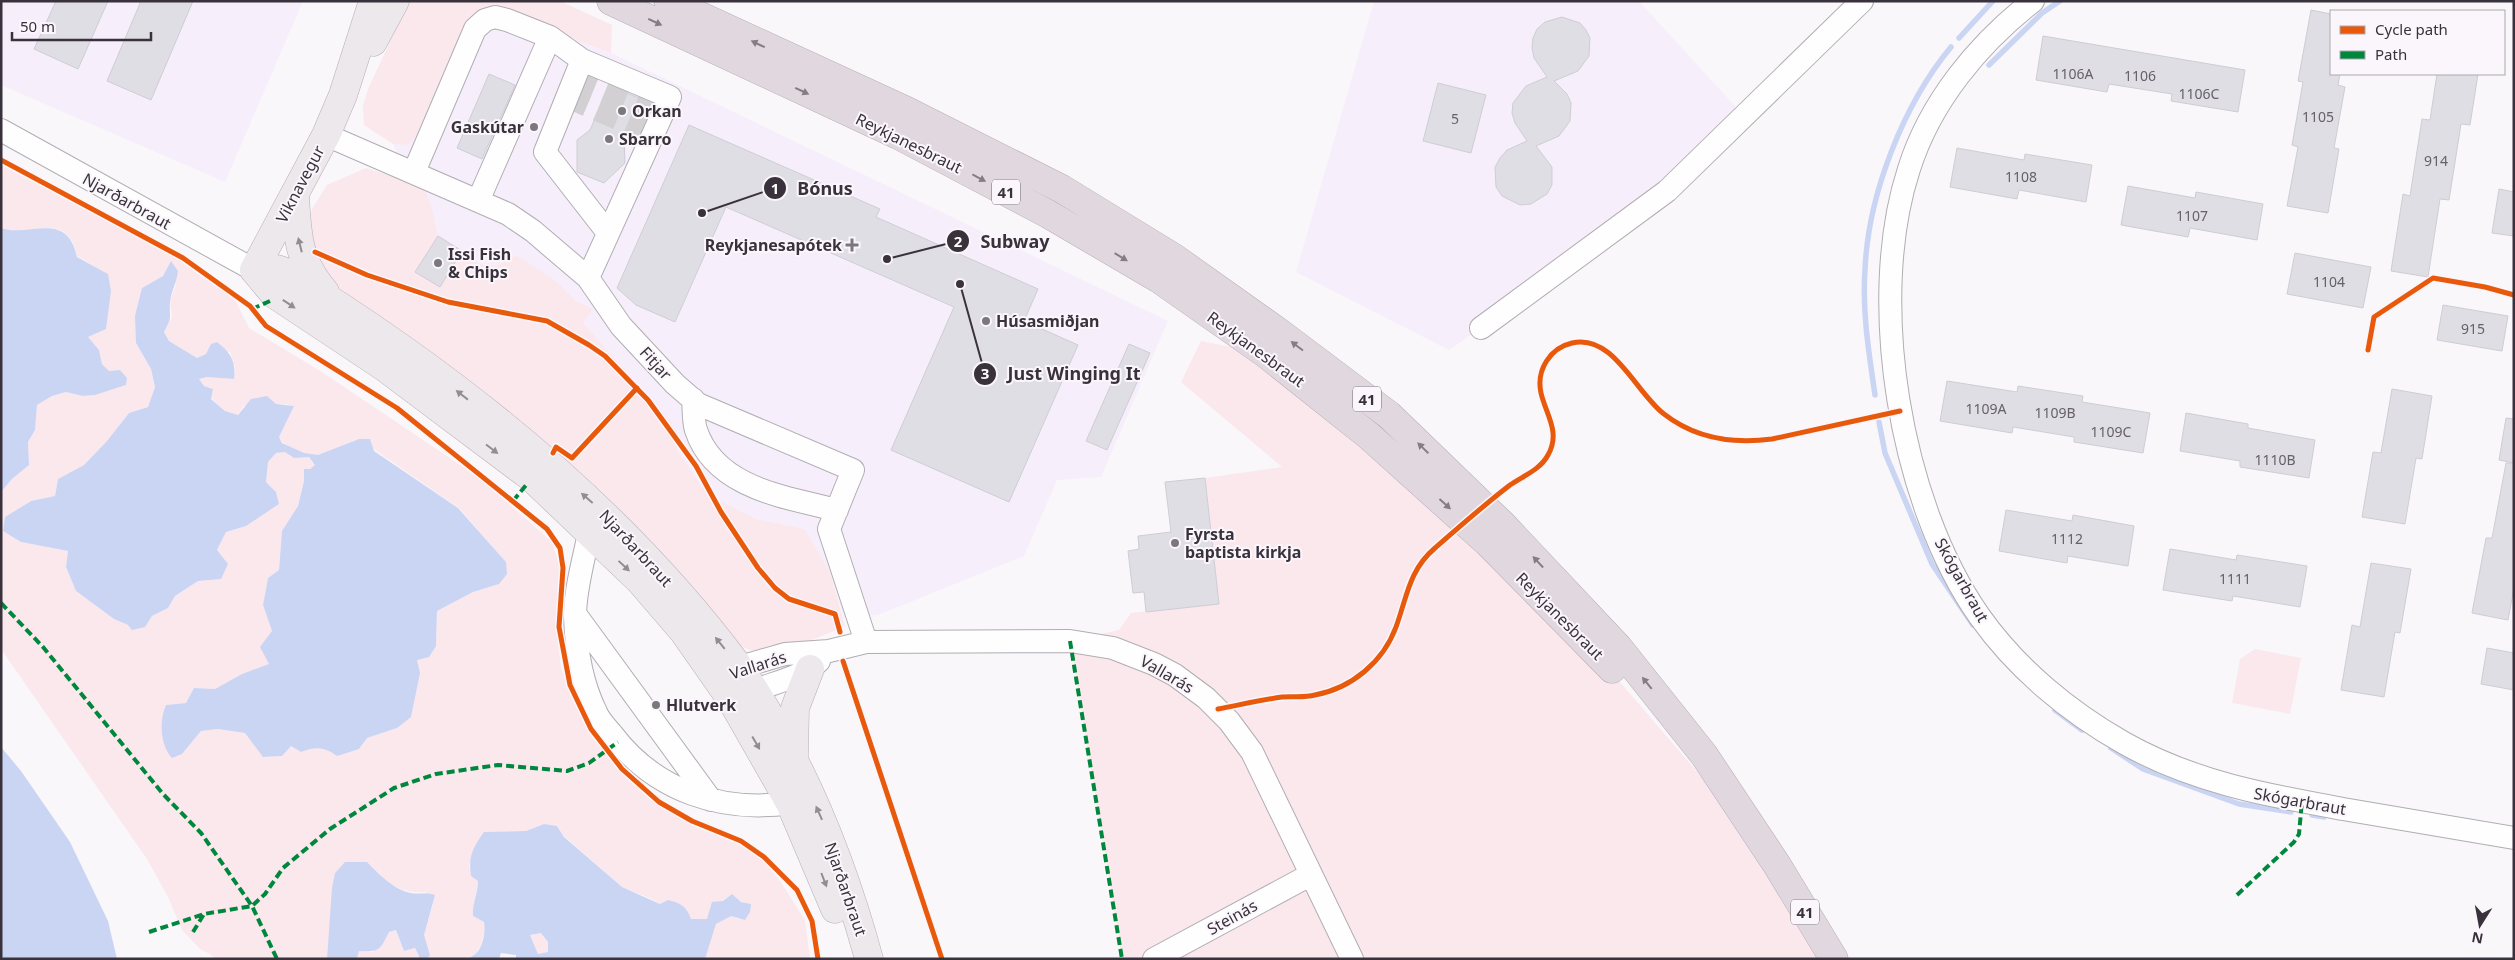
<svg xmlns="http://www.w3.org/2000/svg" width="2515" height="960" font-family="'Noto Sans',sans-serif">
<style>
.built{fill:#f7eefb}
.green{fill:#fae8ed;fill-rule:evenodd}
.water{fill:#cad5f4;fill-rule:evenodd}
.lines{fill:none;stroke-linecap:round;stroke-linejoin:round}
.stream{stroke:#cad5f4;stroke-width:5.5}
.building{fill:#e0dee5;stroke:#cfcdd4}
.minor-tunnel{stroke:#d3d0d4;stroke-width:22;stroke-dasharray:22 11;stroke-linecap:butt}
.minor-casing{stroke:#b1adb3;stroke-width:24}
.major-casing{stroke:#b8adb5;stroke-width:29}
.highway-casing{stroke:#b8adb5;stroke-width:29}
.minor{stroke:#fefefe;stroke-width:22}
.major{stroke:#ece8eb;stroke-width:28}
.highway{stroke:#e1d8df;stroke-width:28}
.quiet{stroke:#00873e;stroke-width:4;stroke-dasharray:8 4;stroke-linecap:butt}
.cycleway-casing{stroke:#faf6fb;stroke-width:8}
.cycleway{stroke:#e8590c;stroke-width:5}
.oneway{fill:#857d85}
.oneway2{fill:#928d94}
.poi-dot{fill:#7c777e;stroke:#faf6fb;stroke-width:2}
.labels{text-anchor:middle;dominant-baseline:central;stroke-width:4;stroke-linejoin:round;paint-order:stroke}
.number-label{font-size:14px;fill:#666069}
.shield{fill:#faf6fb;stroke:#736d75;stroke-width:1}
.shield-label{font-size:15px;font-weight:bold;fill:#39323c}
.poi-label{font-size:16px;font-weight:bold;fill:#39323c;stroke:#faf6fb;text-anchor:start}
.street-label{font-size:16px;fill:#39323c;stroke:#faf6fb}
.leader{fill:none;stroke:#39323c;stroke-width:2}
.callout-dot{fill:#39323c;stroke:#faf6fb;stroke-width:2}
.mark-label{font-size:15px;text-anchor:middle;font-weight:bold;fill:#fff}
.callout-label{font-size:18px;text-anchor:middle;font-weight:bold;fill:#39323c;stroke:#faf6fb;stroke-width:4;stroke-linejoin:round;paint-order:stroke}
</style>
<rect width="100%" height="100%" fill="#f9f7fa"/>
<path class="built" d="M1 1H303L225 182 1 85Z
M1374 1H1639L1745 117 1481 328 1449 350 1296 272Z
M507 7 581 42 611 53 1168 321 1101 477 1057 480 1024 556 878 615 844 618 830 572 805 529 756 519 715 498 702 487 677 450 672 422 583 323 593 309 576 301 557 282 517 255 496 266 479 264 438 236 432 208 409 178 393 144 408 145 481 11Z"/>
<path class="green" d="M409 1H560L612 25 611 53 581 42 507 7 481 11 441 82 415 138 408 145 393 144 364 125 363 106 368 89Z
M1 165 163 249 235 300 249 328 322 372 481 479 552 542 560 568 556 623 561 669 587 728 614 765 638 789 669 812 703 830 738 842 764 860 782 884 805 920 810 959H705L716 924 731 915 738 919 751 904 741 902 732 894 723 901 707 919H691L649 898 622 887 564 836 557 826 544 824 526 831 502 832 469 864 471 876 478 880C478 893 472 903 473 916L484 922C486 937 482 947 471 958L427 959 430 954 423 935 433 905 427 892C397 894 388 882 367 862H346L335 873 327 959H214L210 954 200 949 182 930 168 897 147 859 1 649V492L12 479 29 465 28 442 35 430 37 405 52 396 67 392 83 396 95 395 126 385 127 378 120 370 109 371 102 364 99 350 87 337 106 329 108 274 77 256C68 209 28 238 1 228ZM171 262 176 285 170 301 172 317 164 332 169 341 197 358 206 354 230 352 235 367 234 379 207 377 199 379 204 386 213 389 211 398 225 411 238 415 243 406 286 404 293 406 279 437C284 447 306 457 318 455 326 454 349 442 359 439L459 508 506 562 499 584 473 592 437 611 436 646 417 659C422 684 408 706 397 728L367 738 359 749 312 747 301 752 291 746 282 756 264 757 245 733 218 729 201 731 182 754 163 741 166 705 186 703 194 688 215 689 242 674 270 664 272 631 263 605 268 578 279 570 282 532 298 506 304 481V469H310L315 465 309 457 285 452 276 453 268 462 266 482 276 492 279 504 246 526 226 532 217 550 221 579 198 581 175 596 168 608 152 616 145 627 128 625 114 619 76 591 66 567 68 551 21 542 3 531 5 517 31 501 55 496 58 479 84 465 107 441 129 413 148 407 155 388 151 369 136 343 142 288 163 276Z
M366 168 423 186 432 208 438 236 479 264 496 266 517 255 557 282 576 301 593 309 583 323 672 422 677 450 702 487 715 498 756 519 805 529 830 572 845 626C821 637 772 658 747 649 740 646 733 641 726 637L324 278 306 240 312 209 327 185Z
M1201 341 1266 354 1602 661 1777 865 1826 959H1122L1070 641 1119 630 1131 613 1219 604 1205 478 1282 467 1181 382Z
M2255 649 2301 658 2290 714 2232 703 2240 659Z
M396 930 404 951 415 948 419 957 418 959H357L359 951 373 952 389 932Z
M541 933 548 942V952L538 954 530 935Z"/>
<path class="water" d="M1 228C28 238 67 209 77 257L108 274 111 291 106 329 88 337 99 350 102 364 109 371 120 370 127 378 126 385 95 395 83 396 66 392 52 396 37 405 35 430 28 442 29 465 12 479 1 492Z
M171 261 178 271C177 282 171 292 170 302 169 319 173 316 164 332L169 341 197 358 206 354 211 344 217 342C231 353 236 361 234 379L207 377 199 379 204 386 213 389 211 399 225 411 238 415 251 399 267 396 276 404 294 406 279 437 282 443 304 453 318 455 359 439H370L374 451 458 508 506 562 507 574 499 584 473 592 437 611 436 646 429 657 417 660 420 673 411 717 397 728 367 738 359 749 337 756C325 747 315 746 301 752L291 746 282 756 263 757 245 733 218 729 201 731 182 754 172 758C160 745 159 721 166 705L186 703 194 688 215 689 242 674 269 664 260 647 272 631 263 605 268 578 279 570 282 531 298 506 304 481V469H310L315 465 309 457 294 458 285 452 276 453 268 462 266 482 276 492 279 504 246 526 226 532 217 550 228 564 221 579 198 581 175 596 168 608 152 616 145 627 132 630 128 625 114 619 76 591 66 567 68 551 21 542 3 531 5 517 31 501 55 496 58 479 84 465 107 441 129 413 148 407 155 387 151 369 136 343 135 316 142 288 163 276Z
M1 747 21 771 70 842 108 921 117 959H1Z
M544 824 557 826 564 837 622 887 660 904 668 900C681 903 687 907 691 919H707L712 902 723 901 732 894 741 902 751 904 750 912 745 920 731 916 716 924 705 959H516V955L501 953 499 959H466C482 955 486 936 484 922L473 916C472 903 478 894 478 881L471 876C468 857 473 847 484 832L526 831ZM541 933 548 942V952L538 954 530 935Z
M345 862H367C379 874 394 890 411 893 420 895 425 891 435 895L424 935 430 955 427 959H418L419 956 415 948 404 951 396 930 389 932C380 950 380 952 359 951L357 959H327L332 888 335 873Z"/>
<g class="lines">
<path class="stream" d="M1959 38 1993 1
M1989 65 2042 13 2060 1
M1875 395C1869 353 1862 312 1865 270 1868 195 1903 105 1951 47
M1879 422 1885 453 1932 564 1973 625
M2055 710 2082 730
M2111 748 2143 769 2239 804 2291 812
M2312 815 2324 817"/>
</g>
<path class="building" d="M56 1H108L78 69 34 49Z
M141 1H193L151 100 107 81Z
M2311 10 2331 14V74H2340L2338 85 2345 87 2334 148 2339 149 2328 213 2287 206 2298 147 2292 145 2303 82 2298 81Z
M1562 17 1580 23 1586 30 1590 38 1589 56 1578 71 1554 81 1567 94 1571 103 1570 121 1559 136 1536 146 1552 167V185L1547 194 1531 204 1520 205 1502 196 1496 187 1495 167 1500 158 1507 150 1527 141 1515 123 1512 113 1513 103 1526 86 1547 77 1534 58 1532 48 1533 38 1537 29 1545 22Z
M2043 36 2245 70 2238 112 2171 101 2172 94 2109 84 2107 92 2036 80Z
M489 74 515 85 482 159 457 148Z
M2437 74H2478L2470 125 2461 124 2449 200 2440 199 2428 277 2391 271 2403 194 2410 196 2422 119 2430 120Z
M1438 83 1486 95 1471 153 1423 141Z
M609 86 649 102 633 140 624 136 625 163 604 183 577 172V140L590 130Z
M689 125 880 209 876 217 1038 289 1024 321 1078 345 1009 502 891 450 954 307 726 207 675 322 636 305 617 288Z
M1957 148 2024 160 2025 154 2092 165 2086 202 2019 190 2017 199 1950 187Z
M2128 186 2195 198 2196 192 2263 204 2257 240 2190 228 2188 237 2121 225Z
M2499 189 2514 192V236L2492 233Z
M438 236 462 251 440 287 415 272Z
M2295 253 2371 267 2363 308 2287 294Z
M2443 305 2508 316 2502 351 2437 340Z
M1129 344 1150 353 1107 450 1086 441Z
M1947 381 2017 392 2018 386 2083 396 2082 402 2150 413 2143 453 2074 442V437L2013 427 2012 433 1940 421Z
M2392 389 2432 396 2422 459 2416 458 2405 524 2362 517 2373 452 2381 453Z
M2186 413 2248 424V428L2315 440 2309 478 2240 467V461L2180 451Z
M2506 418 2514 419V463L2499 460Z
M2506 463H2514V588L2508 620 2472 613 2486 538H2492Z
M1205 478 1219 604 1146 612 1144 592 1133 593 1128 551 1139 549 1138 536 1171 532 1165 482Z
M2006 510 2072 521 2073 515 2134 526 2128 566 2068 556 2067 563 1999 551Z
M2170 549 2236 560 2237 555 2307 566 2300 607 2233 596 2232 601 2163 590Z
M2371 563 2411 569 2400 633 2395 632 2384 697 2341 690 2352 625 2360 627Z
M2487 648 2514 653V690L2481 684Z"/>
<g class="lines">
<path class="minor-tunnel" d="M574 80 661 116
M567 97 653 134"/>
<g class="minor-casing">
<path id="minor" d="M2033 1C1978 44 1930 102 1909 169 1866 300 1900 504 1980 617 2017 669 2069 712 2124 743 2193 782 2266 795 2343 809 2400 819 2457 828 2514 838
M582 60 545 152 608 233
M1 130 254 270
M326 135 508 214 533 231 588 278 621 326 675 384 698 404 853 470 829 529 866 642
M414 172 475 29 485 20 495 17 507 20 550 37 582 60 670 97 588 278
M478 201 550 37
M1481 328 1667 191 1862 1
M693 399C694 409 693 421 696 430 715 488 785 497 837 510
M589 533C584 559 575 589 575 616 576 647 582 684 596 712 599 720 606 727 612 734 655 791 721 813 790 803
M576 615 711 800
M725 675 740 667 785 654 829 651 866 642 1070 641 1113 648 1154 664 1175 675 1206 698 1229 721 1252 752 1352 959
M740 697C764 684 799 680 819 661
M1154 959 1310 875"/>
</g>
<g class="major-casing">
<path id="major" d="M373 42 395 1
M295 195C297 235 298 261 325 292
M254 270 277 269 286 272C456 377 620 507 739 667 751 683 761 701 771 718 815 793 846 875 869 959
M254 270 274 294 384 367 532 478 640 581 683 631 732 701 790 803 835 909
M254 270 326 135 343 95 373 1
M794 756 795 708 810 669"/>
</g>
<g class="highway-casing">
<path id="highway" d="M611 1 898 135 1048 214 1159 279 1266 354 1369 436 1488 543 1612 669
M668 1 907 111 1062 189 1173 257 1280 333 1389 415 1503 525 1618 647 1704 755 1777 865 1834 959"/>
</g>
<use href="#minor" class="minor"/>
<use href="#major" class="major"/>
<use href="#highway" class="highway"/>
<path class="quiet" d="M252 309 270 301
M513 501 527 484
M1 603 43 647 163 794 201 833 252 906 277 959
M1070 641 1122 959
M2237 895 2294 842 2299 834 2302 801
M149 932 204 914 252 906 265 894 283 868 330 829 394 788 436 774 498 765 567 771 589 763 618 742
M193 932 204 914"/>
<g class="cycleway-casing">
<path id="cycleway" d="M1 160 183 258 250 306 266 326 397 408 547 529 560 548 563 568 559 627 570 685 591 729 622 769 659 802 692 821 741 841 764 857 797 890 812 921 818 959
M315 252 367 275 448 302 547 321 589 345 605 356 648 400 696 466 721 512 758 568 775 588 789 599 835 614 840 632
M2368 350 2374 317 2433 278 2485 287 2514 295
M553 453 556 447 572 458 637 388
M843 661 942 959
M1218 709C1239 705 1261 700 1282 697 1293 696 1304 698 1315 695 1352 688 1383 662 1396 627 1407 597 1409 570 1435 548 1459 527 1484 505 1510 485 1523 476 1540 470 1548 455 1561 432 1546 415 1541 393 1536 370 1550 348 1572 343 1613 333 1636 393 1664 414 1696 439 1734 444 1772 439L1900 411"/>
</g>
<use href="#cycleway" class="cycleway"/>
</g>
<defs><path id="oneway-solid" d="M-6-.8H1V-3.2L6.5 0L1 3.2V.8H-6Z" transform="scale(1.25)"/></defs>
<g class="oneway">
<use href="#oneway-solid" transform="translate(655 22) rotate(25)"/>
<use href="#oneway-solid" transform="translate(758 44) rotate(-155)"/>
<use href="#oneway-solid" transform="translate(802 91) rotate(25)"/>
<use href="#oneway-solid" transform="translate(979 178) rotate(28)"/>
<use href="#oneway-solid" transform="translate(1121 257) rotate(31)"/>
<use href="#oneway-solid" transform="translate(1297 346) rotate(-143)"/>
<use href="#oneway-solid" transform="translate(1423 448) rotate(-136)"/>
<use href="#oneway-solid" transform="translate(1445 504) rotate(42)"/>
<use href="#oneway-solid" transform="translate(1538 562) rotate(-133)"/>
<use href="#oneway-solid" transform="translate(1647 683) rotate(-129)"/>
</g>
<g class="oneway2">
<use href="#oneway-solid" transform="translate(300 245) rotate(-104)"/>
<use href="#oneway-solid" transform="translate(289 304) rotate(34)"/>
<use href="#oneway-solid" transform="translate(462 395) rotate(-142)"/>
<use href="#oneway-solid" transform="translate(492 449) rotate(37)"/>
<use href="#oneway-solid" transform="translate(587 498) rotate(-139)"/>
<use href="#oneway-solid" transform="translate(624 566) rotate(43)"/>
<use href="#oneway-solid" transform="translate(720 643) rotate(-129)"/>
<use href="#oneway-solid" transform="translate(756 743) rotate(60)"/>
<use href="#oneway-solid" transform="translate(819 813) rotate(-114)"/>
<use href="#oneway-solid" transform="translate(824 880) rotate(69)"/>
</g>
<g class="poi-dot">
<circle cx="622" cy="111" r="5"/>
<circle cx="534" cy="127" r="5"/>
<circle cx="609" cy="139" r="5"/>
<path d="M849.5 237.5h5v5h5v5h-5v5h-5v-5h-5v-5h5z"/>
<circle cx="438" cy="263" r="5"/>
<circle cx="986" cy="321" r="5"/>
<circle cx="1175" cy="543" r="5"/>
<circle cx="656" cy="705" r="5"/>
</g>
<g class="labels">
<g class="number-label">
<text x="2073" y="73">1106A</text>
<text x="2140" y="75">1106</text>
<text x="2199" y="93">1106C</text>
<text x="2318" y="116">1105</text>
<text x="1455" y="118">5</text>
<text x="2436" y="160">914</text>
<text x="2021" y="176">1108</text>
<text x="2192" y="215">1107</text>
<text x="2329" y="281">1104</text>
<text x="2473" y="328">915</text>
<text x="1986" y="408">1109A</text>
<text x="2055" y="412">1109B</text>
<text x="2111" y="431">1109C</text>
<text x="2275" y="459">1110B</text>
<text x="2067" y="538">1112</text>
<text x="2235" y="578">1111</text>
</g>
<g class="shield">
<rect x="992" y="179.5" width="28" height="25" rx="4"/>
<rect x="1353" y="386.5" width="28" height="25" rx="4"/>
<rect x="1791" y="899.5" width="28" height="25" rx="4"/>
</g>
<g class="shield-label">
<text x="1006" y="192">41</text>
<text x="1367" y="399">41</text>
<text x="1805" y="912">41</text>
</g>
<g class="poi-label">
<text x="632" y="111">Orkan</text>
<text x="524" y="127" text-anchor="end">Gaskútar</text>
<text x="619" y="139">Sbarro</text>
<text x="842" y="245" text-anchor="end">Reykjanesapótek</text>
<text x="448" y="254">Issi Fish<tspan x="448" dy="18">&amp; Chips</tspan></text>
<text x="996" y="321">Húsasmiðjan</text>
<text x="1185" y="534">Fyrsta<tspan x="1185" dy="18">baptista kirkja</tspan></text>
<text x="666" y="705">Hlutverk</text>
</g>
<g class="street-label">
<text transform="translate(909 143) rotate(26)">Reykjanesbraut</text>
<text transform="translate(300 184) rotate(-62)">Viknavegur</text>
<text transform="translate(127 201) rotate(29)">Njarðarbraut</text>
<text transform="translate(1256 349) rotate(36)">Reykjanesbraut</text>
<text transform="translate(656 363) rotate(48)">Fitjar</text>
<text transform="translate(636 548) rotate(47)">Njarðarbraut</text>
<text transform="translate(1962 580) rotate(61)">Skógarbraut</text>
<text transform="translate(1560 616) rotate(45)">Reykjanesbraut</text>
<text transform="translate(758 665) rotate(-18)">Vallarás</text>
<text transform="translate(1167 674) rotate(30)">Vallarás</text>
<text transform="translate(2300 801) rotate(10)">Skógarbraut</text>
<text transform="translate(846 889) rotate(71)">Njarðarbraut</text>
<text transform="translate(1232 917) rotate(-29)">Steinás</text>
</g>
</g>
<path class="leader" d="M702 213L775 188M887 259L958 241M960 284L985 374"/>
<g class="callout-dot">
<circle cx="702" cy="213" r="5"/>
<circle cx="887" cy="259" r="5"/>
<circle cx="960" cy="284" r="5"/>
<circle cx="775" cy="188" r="12"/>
<circle cx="958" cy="241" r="12"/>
<circle cx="985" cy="374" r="12"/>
</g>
<g class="mark-label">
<text x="775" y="194">1</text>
<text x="958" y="247">2</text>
<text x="985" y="379">3</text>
</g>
<g class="callout-label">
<text x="825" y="195">Bónus</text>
<text x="1015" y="248">Subway</text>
<text x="1074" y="380">Just Winging It</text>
</g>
<rect width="2515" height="960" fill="none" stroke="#39323c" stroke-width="5"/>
<rect x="2330" y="10" width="175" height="65" fill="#faf6fb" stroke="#ada8af"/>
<rect x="2340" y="26" width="25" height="8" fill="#e8590c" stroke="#ada8af"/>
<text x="2375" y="35" font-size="15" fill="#39323c">Cycle path</text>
<rect x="2340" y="51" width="25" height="8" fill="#00873e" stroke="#ada8af"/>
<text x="2375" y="60" font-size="15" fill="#39323c">Path</text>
<g transform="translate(2480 925) rotate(191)" stroke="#faf6fb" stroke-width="4" paint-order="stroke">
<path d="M0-4L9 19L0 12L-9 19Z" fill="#39323c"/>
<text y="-8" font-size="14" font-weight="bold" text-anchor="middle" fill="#39323c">N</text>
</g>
<path d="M12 32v8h139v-8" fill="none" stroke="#39323c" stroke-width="2.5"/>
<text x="20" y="32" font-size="15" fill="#39323c" stroke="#faf6fb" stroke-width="4" paint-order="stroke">50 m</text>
</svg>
